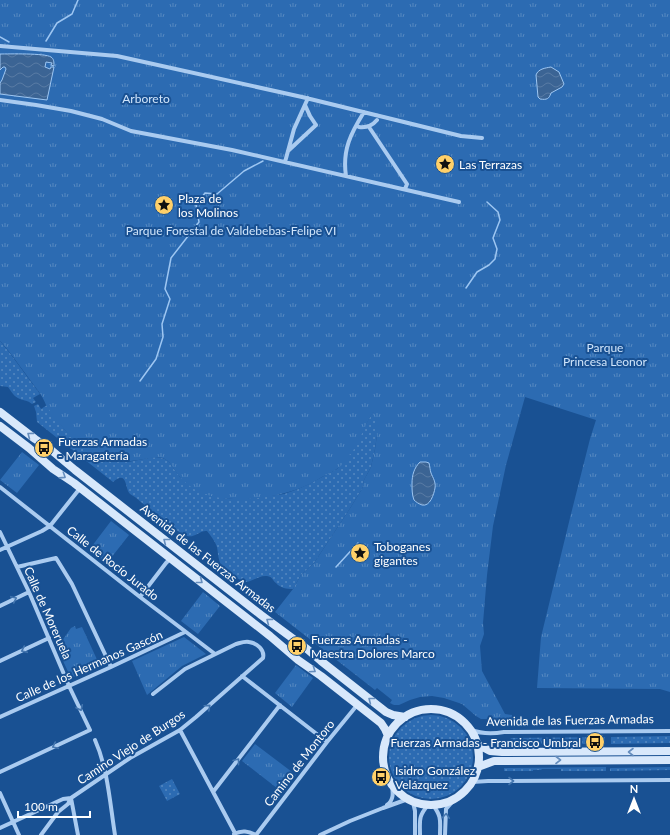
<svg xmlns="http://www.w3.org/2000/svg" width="670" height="835" font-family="Lato,sans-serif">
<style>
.grass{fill:url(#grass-dots)}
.park{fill:url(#park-tufts)}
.water{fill:url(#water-waves);stroke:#9dc6f2}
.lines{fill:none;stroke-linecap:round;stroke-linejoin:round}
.stream{stroke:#9dc6f2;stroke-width:1.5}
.street{stroke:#aacbf0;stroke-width:4}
.secondary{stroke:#d8e8fb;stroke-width:8}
.oneway{stroke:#658dbd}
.oneway2{stroke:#4476af}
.labels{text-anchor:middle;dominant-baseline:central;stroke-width:4;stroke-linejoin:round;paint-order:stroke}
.park-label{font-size:12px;fill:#d0e5fb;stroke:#195193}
.poi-label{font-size:12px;fill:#fff;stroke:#195193;text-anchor:start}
.street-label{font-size:12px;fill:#fff;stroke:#195193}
</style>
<defs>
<pattern id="grass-dots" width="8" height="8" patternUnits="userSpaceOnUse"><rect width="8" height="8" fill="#2c6bb2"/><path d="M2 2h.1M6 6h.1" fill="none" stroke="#5689c1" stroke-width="1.8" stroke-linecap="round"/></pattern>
<pattern id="park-tufts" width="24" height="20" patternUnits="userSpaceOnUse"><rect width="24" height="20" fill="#2c6bb2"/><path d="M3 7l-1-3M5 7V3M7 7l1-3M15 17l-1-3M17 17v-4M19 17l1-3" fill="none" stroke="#5689c1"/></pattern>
<pattern id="water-waves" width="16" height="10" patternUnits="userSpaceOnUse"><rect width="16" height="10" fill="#3b6494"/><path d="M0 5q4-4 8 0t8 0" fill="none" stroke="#587ba4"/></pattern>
</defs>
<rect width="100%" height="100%" fill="#195193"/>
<path class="grass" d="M0 341 9 352 40 394 33 398 36 402 32 404C27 400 25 401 20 399 14 397 11 391 8 387L0 386Z
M38 404 41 409 47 405 65 430 97 457 111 462H128L154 457 161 458 165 459 169 462 180 477 222 498 244 499 284 494 298 489 309 484 337 469 345 461 352 451 373 411 377 424V435L375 449 371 467 364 480 362 489 349 510 314 563 301 575 293 589C287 589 280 588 276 583 272 580 273 577 267 576 259 575 254 581 246 582 241 582 224 569 221 565 218 559 218 552 217 547 215 541 211 536 207 531 200 530 195 538 187 536 182 535 178 531 174 528 160 519 148 508 135 497 132 495 129 494 128 491 125 482 125 472 113 482L37 422 36 412 34 406Z
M389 757a42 42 0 1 1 84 0a42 42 0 1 1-84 0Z
M670 736V743L611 744V737Z
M605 737V744H521L510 738Z
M606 767V771H561V769H542L541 770H533V771H504V768Z
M670 767V770L610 771V768Z
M172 779 180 794 167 801 159 786Z"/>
<path class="park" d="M0 0H670V692L660 689 537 688 541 637 570 518 590 439 596 420 525 397 506 465 493 526 487 575 483 623 484 634 480 646 482 671 505 714 512 715V719H481L476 716 462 704 444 698 432 696 420 697 410 700 399 705H394L390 703 392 700 377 688 375 690 275 612 293 589 301 575 314 563 349 510 362 489 364 480 371 467 375 449 377 435 376 424 373 412C363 428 358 447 345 462 338 469 331 473 322 477 314 482 306 486 298 489 273 498 231 504 205 494 196 491 187 485 180 477 175 472 172 463 165 459 159 456 150 458 144 459 124 463 103 464 86 450 71 438 57 422 46 405 44 400 42 396 39 392 32 383 26 374 19 365 13 357 7 348 0 341Z
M22 452 39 465 17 493 0 480Z
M111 521 129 535 107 563 89 550Z
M203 592 220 606 198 634 181 621Z
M75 626 76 629 82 627 100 666 71 678 57 648 71 628Z
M184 637 206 654 182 666 147 695 132 661Z
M296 665 313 678 292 707 275 693Z
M255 744 296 775 282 792 242 761Z"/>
<path class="water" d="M0 54C9 54 45 53 51 57 54 59 54 62 54 66L51 65 52 63 46 62 45 67 50 69 51 67H54L47 100 0 94V83L2 80 6 69 5 67H3L0 70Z
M551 67 559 72 564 84 562 87 551 93C549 99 547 100 540 99L538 97 536 75C538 69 545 68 551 67Z
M420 462H426L429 463C430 467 430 470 431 473 433 478 436 482 435 488 434 494 430 507 422 505 419 504 416 502 414 500 412 495 412 489 412 484 412 475 414 468 420 462Z"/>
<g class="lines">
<path class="stream" d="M0 37 9 42
M46 41 57 23 72 14 78 0
M466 288 477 272 489 265 495 259 497 249 493 238 500 220 498 212 487 202
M140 381 156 359 163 337 162 324 170 299 165 289 171 258 199 222 196 205 205 193 217 194 244 171 263 161
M336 567 358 543"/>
<path class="street" d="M0 46 117 56 302 97 461 136 482 138
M0 100 36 105 71 111 102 119 131 131 232 150 459 202
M359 127C367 128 372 126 377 120
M369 127 407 184 405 189
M288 151 316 125 310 116 305 105
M285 162 294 129 308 98
M346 176C342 150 351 133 364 112
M0 487 140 597 215 654
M0 532 29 592 69 686 90 730 0 772
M0 550 42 531 50 526 77 492 79 490V487
M17 567 56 558 72 584 111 667
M140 597 166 563 169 560 171 559
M0 606 29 592
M0 661 49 638
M242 676 327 742
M0 717 111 667 185 632
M180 730 235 833
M471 730C482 734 492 734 504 732L670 731
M95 740C108 769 110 804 115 835
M472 782 488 781 670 780
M213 792 280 705
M0 793 19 835
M71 798 78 835
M413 802 415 811V835
M387 805C394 800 393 793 392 785
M433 805C442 817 440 821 440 835
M0 828 63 799 71 798
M234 834C242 830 248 831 256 835
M41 835 58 812 68 804 71 798 130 758 180 730 196 717 263 658C265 650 257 643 249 642 245 641 240 643 236 644L185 669 153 694
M256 835 327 742 358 704
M320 835 350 821 383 808 408 799
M420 835C420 820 418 817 428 805
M445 835 446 809 454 800"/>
<path class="secondary" d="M0 412 35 439 50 449 75 470 261 615 307 649 321 661 386 712 393 715 405 717
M0 426 29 448 53 469 74 483 270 636 298 660 321 676 381 723 385 729 388 736
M383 757a48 48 0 1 1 96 0a48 48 0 1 1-96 0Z
M477 744 490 751 502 752 670 751
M478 767 494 761H502L670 760"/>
</g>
<defs><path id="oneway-chevron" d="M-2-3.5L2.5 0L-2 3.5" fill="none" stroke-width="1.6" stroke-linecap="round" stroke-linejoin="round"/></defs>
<g class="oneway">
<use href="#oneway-chevron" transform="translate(30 435) rotate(-143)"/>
<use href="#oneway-chevron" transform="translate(63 476) rotate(33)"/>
<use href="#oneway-chevron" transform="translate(166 541) rotate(-142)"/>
<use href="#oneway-chevron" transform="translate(200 581) rotate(38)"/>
<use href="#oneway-chevron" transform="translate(269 621) rotate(-143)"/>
<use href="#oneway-chevron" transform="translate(313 670) rotate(34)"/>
<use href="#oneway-chevron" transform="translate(371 700) rotate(-142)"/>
<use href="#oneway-chevron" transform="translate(631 752) rotate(180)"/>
<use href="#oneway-chevron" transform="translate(558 760)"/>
</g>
<g class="oneway2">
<use href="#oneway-chevron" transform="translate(14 599) rotate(-25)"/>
<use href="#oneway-chevron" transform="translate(24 650) rotate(155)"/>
<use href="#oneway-chevron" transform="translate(208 707) rotate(-42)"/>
<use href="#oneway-chevron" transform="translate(80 708) rotate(65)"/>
<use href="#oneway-chevron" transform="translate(55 746) rotate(155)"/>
<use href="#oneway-chevron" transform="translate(237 761) rotate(-52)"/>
<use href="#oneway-chevron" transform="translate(511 781)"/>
<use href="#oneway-chevron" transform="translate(446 816) rotate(-86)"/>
</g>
<defs>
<g id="sight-disc" transform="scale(1)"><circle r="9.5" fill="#ffd069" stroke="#195193"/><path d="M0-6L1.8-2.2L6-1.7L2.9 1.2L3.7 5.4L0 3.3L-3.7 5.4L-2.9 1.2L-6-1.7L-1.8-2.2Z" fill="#111"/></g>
<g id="bus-disc" transform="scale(1)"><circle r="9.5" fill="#ffd069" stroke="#195193"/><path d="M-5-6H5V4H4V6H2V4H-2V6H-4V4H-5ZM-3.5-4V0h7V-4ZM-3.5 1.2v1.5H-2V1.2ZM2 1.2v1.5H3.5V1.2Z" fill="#111"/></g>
</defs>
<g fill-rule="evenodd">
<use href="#sight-disc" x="445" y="164"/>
<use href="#sight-disc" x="164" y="205"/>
<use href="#bus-disc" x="44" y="448"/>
<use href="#sight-disc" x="360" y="553"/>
<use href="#bus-disc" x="297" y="646"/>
<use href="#bus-disc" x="595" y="742"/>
<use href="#bus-disc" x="381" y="777"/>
</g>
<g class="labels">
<g class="park-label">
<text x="146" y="98">Arboreto</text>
<text x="231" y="230">Parque Forestal de Valdebebas-Felipe VI</text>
<text x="605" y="347">Parque<tspan x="605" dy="14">Princesa Leonor</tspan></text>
</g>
<g class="poi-label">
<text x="459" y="164">Las Terrazas</text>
<text x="178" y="198">Plaza de<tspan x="178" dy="14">los Molinos</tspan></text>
<text x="58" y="441">Fuerzas Armadas<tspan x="58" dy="14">- Maragatería</tspan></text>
<text x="374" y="546">Toboganes<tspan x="374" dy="14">gigantes</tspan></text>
<text x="311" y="639">Fuerzas Armadas -<tspan x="311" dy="14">Maestra Dolores Marco</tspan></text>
<text x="581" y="742" text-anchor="end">Fuerzas Armadas - Francisco Umbral</text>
<text x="395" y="770">Isidro González<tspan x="395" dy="14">Velázquez</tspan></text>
</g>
<g class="street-label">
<text transform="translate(208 558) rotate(38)">Avenida de las Fuerzas Armadas</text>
<text transform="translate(113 563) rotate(38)">Calle de Rocío Jurado</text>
<text transform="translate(48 613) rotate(66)">Calle de Moreruela</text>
<text transform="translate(89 666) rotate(-24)">Calle de los Hermanos Gascón</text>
<text transform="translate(570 720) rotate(-1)">Avenida de las Fuerzas Armadas</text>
<text transform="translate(131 747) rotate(-33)">Camino Viejo de Burgos</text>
<text transform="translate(299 763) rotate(-52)">Camino de Montoro</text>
</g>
</g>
<g transform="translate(634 799)" stroke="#195193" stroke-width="3" paint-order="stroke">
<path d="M0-3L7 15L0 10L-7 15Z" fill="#ffffff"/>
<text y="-6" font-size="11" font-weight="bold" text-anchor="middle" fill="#ffffff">N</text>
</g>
<path d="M18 811v6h72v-6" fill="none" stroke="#ffffff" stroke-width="2"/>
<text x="24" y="811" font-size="12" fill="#ffffff" stroke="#195193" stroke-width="3" paint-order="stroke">100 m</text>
</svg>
